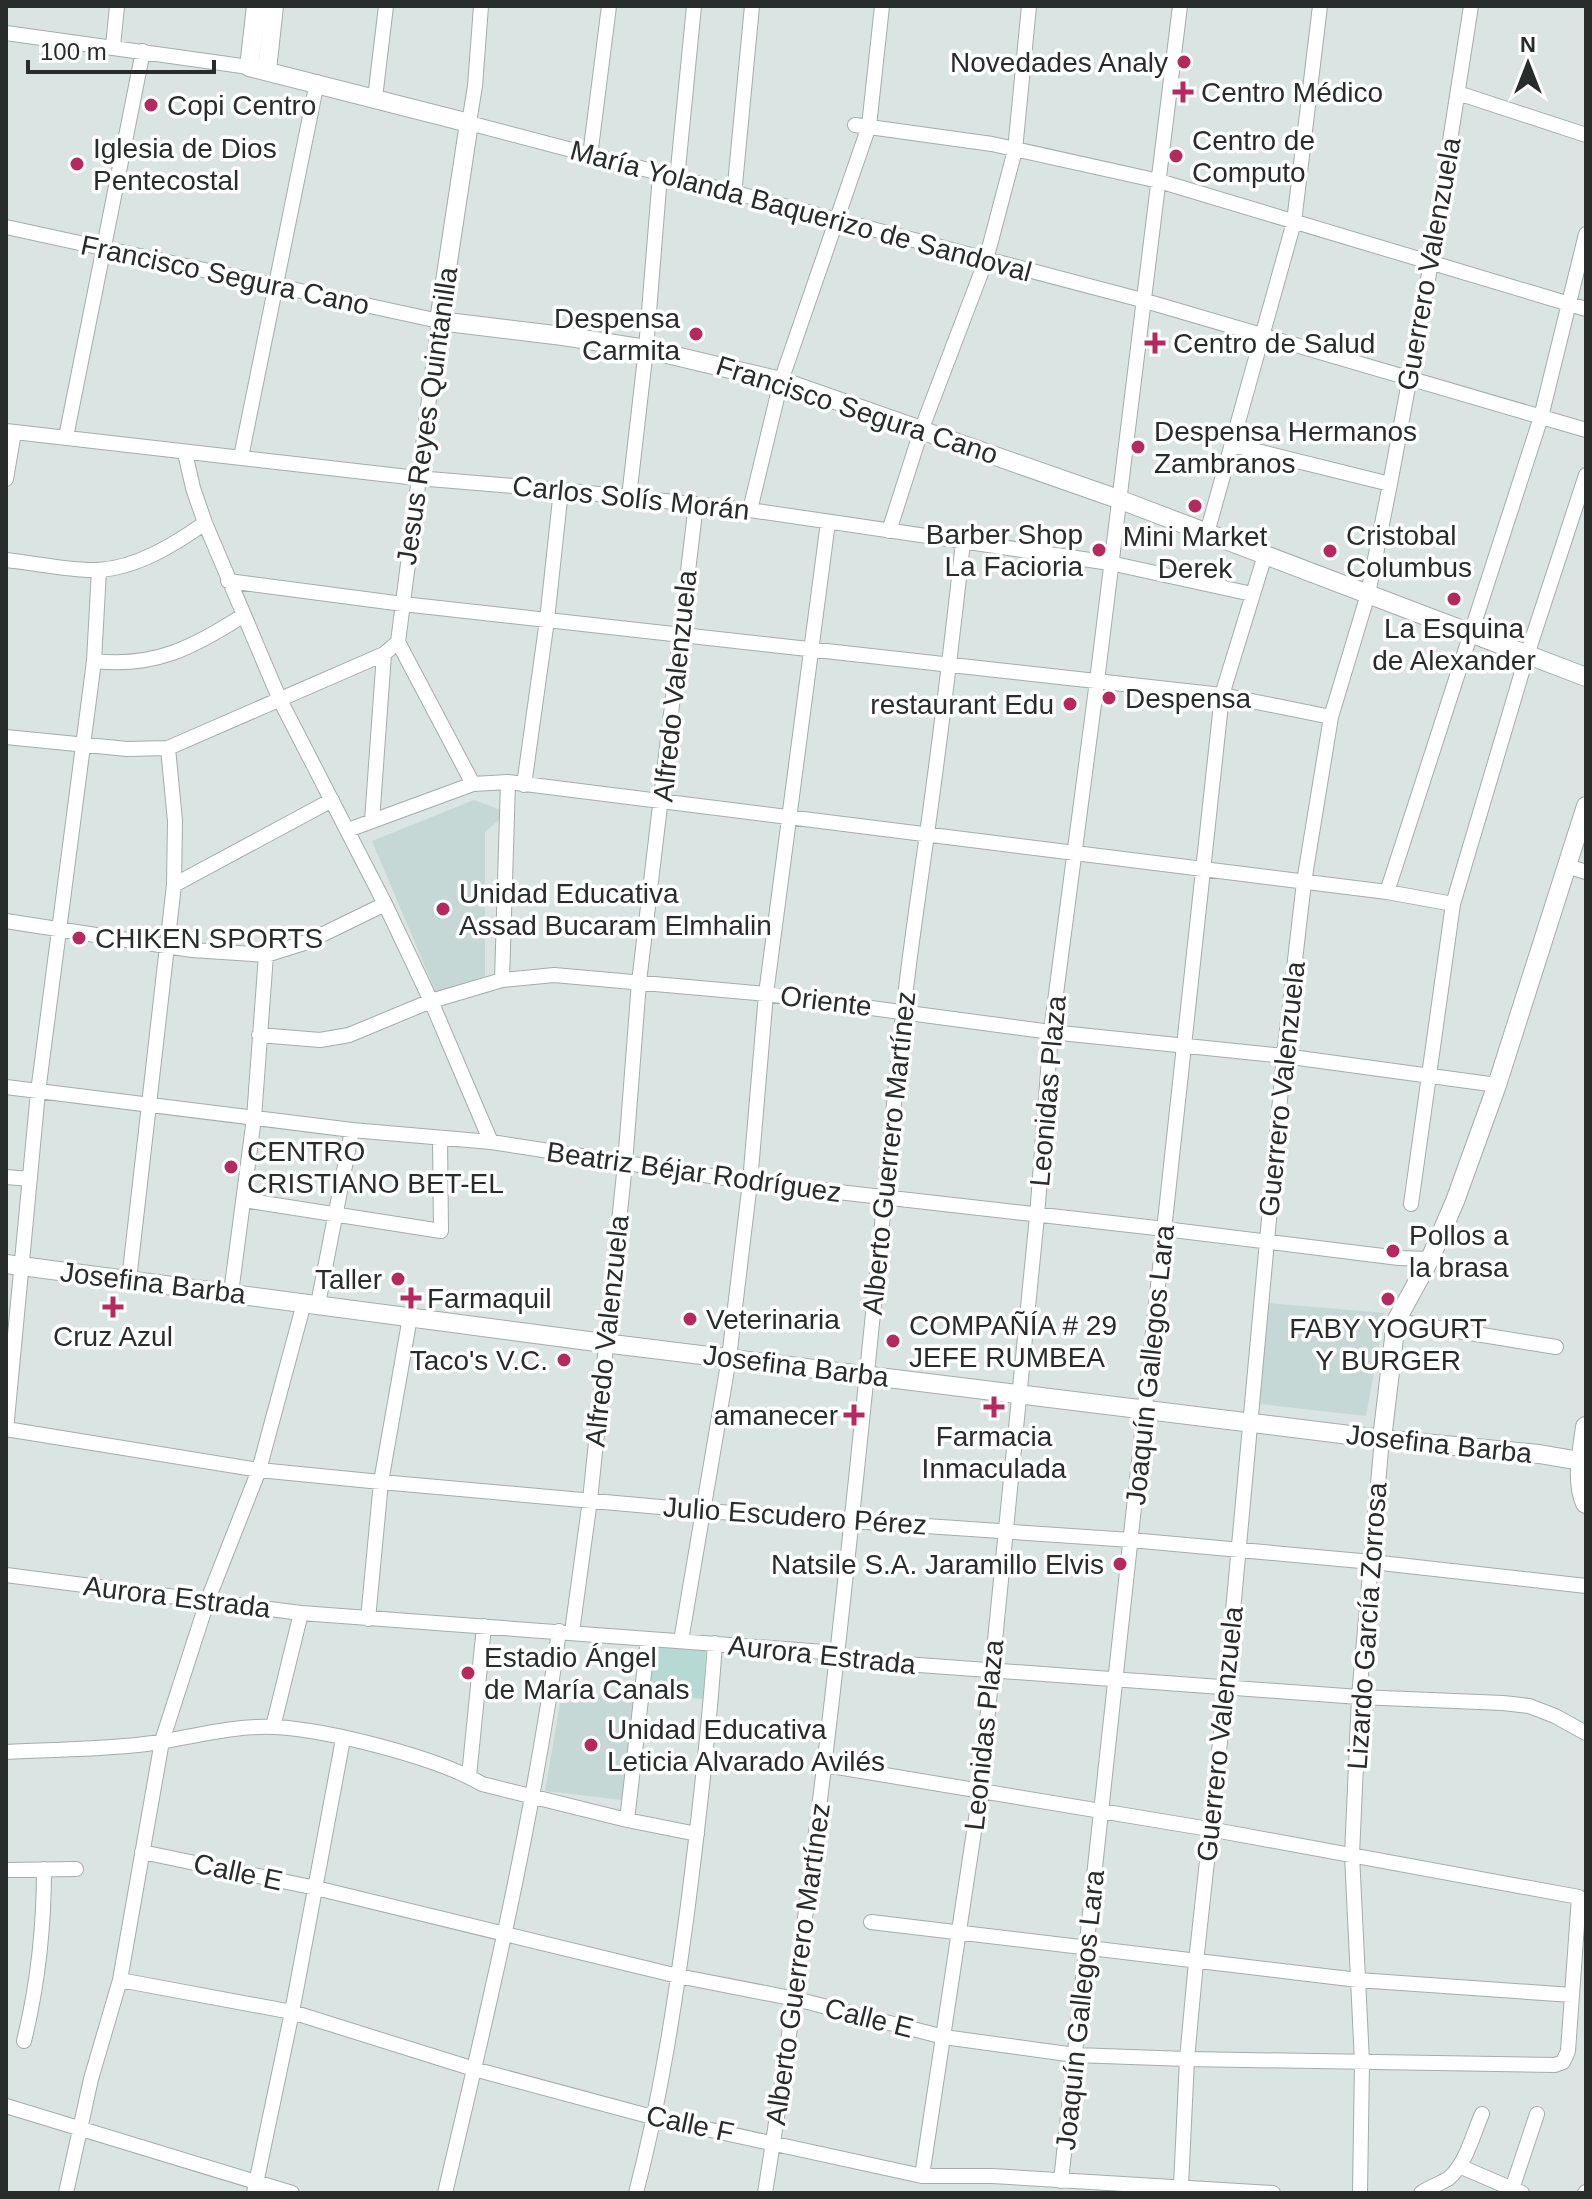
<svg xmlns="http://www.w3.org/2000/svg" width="1592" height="2199" font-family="Arial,sans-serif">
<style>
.built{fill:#c6d8d5}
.green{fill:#b6d9d3}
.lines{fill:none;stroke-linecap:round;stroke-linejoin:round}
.minor-casing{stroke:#a4adab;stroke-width:16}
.tertiary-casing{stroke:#a4adab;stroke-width:20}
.secondary-casing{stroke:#a4adab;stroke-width:22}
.minor{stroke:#fff;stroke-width:14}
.tertiary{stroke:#fff;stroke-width:18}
.secondary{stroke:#fff;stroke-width:20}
.poi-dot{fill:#b6295e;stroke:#fff;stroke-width:3}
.labels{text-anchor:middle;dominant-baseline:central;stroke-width:7;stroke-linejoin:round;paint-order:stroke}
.poi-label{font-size:28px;fill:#282c2b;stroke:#fff;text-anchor:start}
.street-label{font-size:28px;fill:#282c2b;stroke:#fff}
</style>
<rect width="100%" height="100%" fill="#dae4e2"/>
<path class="built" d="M474 800 501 810 500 819 485 832V976L437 995 372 841Z
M1268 1303 1385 1313 1366 1416 1260 1404Z
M562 1692 636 1699 622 1800 545 1791Z"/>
<path class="green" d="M651 1647 706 1650 703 1699 646 1694Z"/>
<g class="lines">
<g class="minor-casing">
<path id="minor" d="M481 6 475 86 469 123 1142 300 1586 430
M6 33 249 67
M113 46 117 6
M1458 93 1586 135
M375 98 386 6
M855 125 992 144 1159 181 1586 309
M590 156 609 6
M677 179 694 6
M734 195 752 6
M6 227 439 321 398 642 384 654 372 821
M6 431 417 478 561 490 750 510 1110 563 1252 594
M66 437 143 51
M1233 445 1390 484
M185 453 193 488 205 523 280 700 385 904 431 1001 491 1142
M241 457 317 82
M6 479 14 432
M629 497 646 349 660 175
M750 510 781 381 869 126 882 6
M889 531 922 428 986 260 1015 150 1029 6
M1207 533 1294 222 1320 6
M6 560C36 563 69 571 98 570 137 568 175 544 205 523
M228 581 403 604 1222 695 1331 717
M398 642 473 784
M94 661C155 668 194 647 244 615
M6 737 127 749 168 748 384 654
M524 785 547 620 561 490
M348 830 473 784 508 782 1387 892 1453 904
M1567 866 1586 872
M174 885 332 800
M1387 892 1541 417 1586 234
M6 921 192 950 266 955 307 942 385 904
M502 980 508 782
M259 1035 320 1040 349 1035 431 1001 502 980 554 975 766 994 1051 1032 1284 1056 1497 1085
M6 1087 352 1130 491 1142 750 1182 1165 1229 1399 1258 1430 1259
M6 1177 30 1179
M244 1200 441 1231 440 1138
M1411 1204 1453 904 1527 655 1586 475
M129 1280 174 885 175 821 168 748
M231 1293 254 1118 266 955
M318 1304 352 1130
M1396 1321 1556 1347
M6 1429 259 1470 381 1482 705 1511 1131 1540 1372 1562 1586 1586
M6 1430 38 1092 94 661 99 570
M6 1575 301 1613 838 1653 851 1660 1359 1697 1503 1703 1529 1706 1555 1716 1586 1733
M368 1619 381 1482 410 1317
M572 1632 590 1500 625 1164 639 982 696 504
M681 1641 729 1358 750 1182 766 994 828 522
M273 1727 301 1613
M6 1752C55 1749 105 1750 153 1743 193 1737 234 1725 275 1727 328 1730 436 1757 482 1784L627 1820 697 1834
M469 1776 484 1626
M627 1820 648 1639
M142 1852 316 1888 678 1976 796 1999 944 2037 1075 2055 1187 2059 1555 2065 1563 2062 1568 2051 1579 1897 1209 1829 825 1765
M6 1870 76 1869
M871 1922 1358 1980 1572 1995
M120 1980 292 2012 474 2069 656 2118 922 2176H992L1273 2193
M24 2041C38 1984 44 1928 44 1869
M6 2106 292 2193
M1459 2166 1522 2193
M922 2176 980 1792 1037 1216 1051 1032 1097 681 1180 6
M1061 2181 1222 695 1265 555
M1181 2186 1187 2059 1196 1962 1226 1687 1284 1056 1304 882 1331 717 1368 594 1390 484 1431 263 1471 6
M1512 2189 1537 2114
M66 2193 91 2079 120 1980 162 1741 207 1602 259 1470 304 1303
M254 2193 292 2012 343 1739
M445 2193C489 2007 533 1821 559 1631
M636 2193C661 2097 675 2003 688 1905 699 1818 709 1731 715 1643
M765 2193C828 1802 863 1408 903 1015 909 957 918 899 926 841 940 741 952 642 963 542
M1360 2193 1362 2062 1352 1855 1359 1697 1382 1439
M1421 2193C1430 2187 1444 2182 1449 2178 1466 2164 1473 2134 1482 2114
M1585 2193 1586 2192"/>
</g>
<g class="tertiary-casing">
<path id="tertiary" d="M256 6 249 67 469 123 439 321 563 336 646 349 781 381 1118 499 1586 677
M267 70 274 6
M6 1264 604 1343 1382 1439 1539 1454 1586 1462
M1382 1439 1396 1321 1430 1259 1455 1201 1497 1085 1586 806"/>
</g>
<g class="secondary-casing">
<path id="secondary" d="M1586 1427C1583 1451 1576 1480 1586 1503"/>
</g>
<use href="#minor" class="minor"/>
<use href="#tertiary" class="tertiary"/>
<use href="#secondary" class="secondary"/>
</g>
<g class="poi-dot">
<circle cx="1184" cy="62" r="8"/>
<path d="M1179 80h8v8h8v8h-8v8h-8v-8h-8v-8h8z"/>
<circle cx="151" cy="105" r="8"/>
<circle cx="1176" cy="156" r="8"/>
<circle cx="77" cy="164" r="8"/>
<circle cx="696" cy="334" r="8"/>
<path d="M1151 331h8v8h8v8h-8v8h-8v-8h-8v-8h8z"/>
<circle cx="1138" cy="447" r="8"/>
<circle cx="1195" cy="506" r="8"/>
<circle cx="1099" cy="550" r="8"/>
<circle cx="1330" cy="551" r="8"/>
<circle cx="1454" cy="599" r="8"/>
<circle cx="1109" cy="698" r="8"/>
<circle cx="1070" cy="704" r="8"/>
<circle cx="443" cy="909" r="8"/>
<circle cx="79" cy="938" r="8"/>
<circle cx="231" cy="1167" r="8"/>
<circle cx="1393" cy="1251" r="8"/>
<circle cx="398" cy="1279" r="8"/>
<path d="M407 1286h8v8h8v8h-8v8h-8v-8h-8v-8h8z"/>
<circle cx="1388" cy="1299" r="8"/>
<path d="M109 1295h8v8h8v8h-8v8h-8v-8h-8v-8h8z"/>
<circle cx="690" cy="1319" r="8"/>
<circle cx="893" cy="1341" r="8"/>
<circle cx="564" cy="1360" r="8"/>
<path d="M990 1395h8v8h8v8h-8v8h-8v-8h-8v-8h8z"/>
<path d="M850 1403h8v8h8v8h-8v8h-8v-8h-8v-8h8z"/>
<circle cx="1120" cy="1564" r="8"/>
<circle cx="468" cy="1673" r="8"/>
<circle cx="591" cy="1745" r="8"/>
</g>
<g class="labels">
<g class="poi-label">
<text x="1168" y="62" text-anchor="end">Novedades Analy</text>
<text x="1201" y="92">Centro Médico</text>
<text x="167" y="105">Copi Centro</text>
<text x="1192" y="140">Centro de<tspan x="1192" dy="32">Computo</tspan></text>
<text x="93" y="148">Iglesia de Dios<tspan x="93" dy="32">Pentecostal</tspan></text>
<text x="680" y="318" text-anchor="end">Despensa<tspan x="680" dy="32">Carmita</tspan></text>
<text x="1173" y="343">Centro de Salud</text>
<text x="1154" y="431">Despensa Hermanos<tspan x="1154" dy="32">Zambranos</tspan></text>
<text x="1083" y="534" text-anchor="end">Barber Shop<tspan x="1083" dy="32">La Facioria</tspan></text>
<text x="1346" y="535">Cristobal<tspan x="1346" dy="32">Columbus</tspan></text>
<text x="1195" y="536" text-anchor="middle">Mini Market<tspan x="1195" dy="32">Derek</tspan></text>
<text x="1454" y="628" text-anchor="middle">La Esquina<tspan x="1454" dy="32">de Alexander</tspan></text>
<text x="1125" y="698">Despensa</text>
<text x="1054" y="704" text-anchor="end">restaurant Edu</text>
<text x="459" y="893">Unidad Educativa<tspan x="459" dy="32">Assad Bucaram Elmhalin</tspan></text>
<text x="95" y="938">CHIKEN SPORTS</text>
<text x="247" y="1151">CENTRO<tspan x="247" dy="32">CRISTIANO BET-EL</tspan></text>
<text x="1409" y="1235">Pollos a<tspan x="1409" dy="32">la brasa</tspan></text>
<text x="382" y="1279" text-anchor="end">Taller</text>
<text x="427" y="1298">Farmaquil</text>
<text x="706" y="1319">Veterinaria</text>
<text x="909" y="1325">COMPAÑÍA # 29<tspan x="909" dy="32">JEFE RUMBEA</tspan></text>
<text x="1388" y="1328" text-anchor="middle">FABY YOGURT<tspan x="1388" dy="32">Y BURGER</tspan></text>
<text x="113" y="1336" text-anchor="middle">Cruz Azul</text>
<text x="548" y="1360" text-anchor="end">Taco's V.C.</text>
<text x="838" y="1415" text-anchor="end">amanecer</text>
<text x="994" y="1436" text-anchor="middle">Farmacia<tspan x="994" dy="32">Inmaculada</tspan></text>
<text x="1104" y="1564" text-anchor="end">Natsile S.A. Jaramillo Elvis</text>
<text x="484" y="1657">Estadio Ángel<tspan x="484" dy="32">de María Canals</tspan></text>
<text x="607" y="1729">Unidad Educativa<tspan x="607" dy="32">Leticia Alvarado Avilés</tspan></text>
</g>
<g class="street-label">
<text transform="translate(801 211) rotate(15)">María Yolanda Baquerizo de Sandoval</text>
<text transform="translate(1429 264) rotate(-80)">Guerrero Valenzuela</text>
<text transform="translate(225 275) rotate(12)">Francisco Segura Cano</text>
<text transform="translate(857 410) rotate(18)">Francisco Segura Cano</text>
<text transform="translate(427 416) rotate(-82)">Jesus Reyes Quintanilla</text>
<text transform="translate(631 498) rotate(6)">Carlos Solís Morán</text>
<text transform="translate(675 686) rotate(-84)">Alfredo Valenzuela</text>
<text transform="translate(826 1001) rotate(7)">Oriente</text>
<text transform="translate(1282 1089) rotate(-84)">Guerrero Valenzuela</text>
<text transform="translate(1048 1091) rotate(-85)">Leonidas Plaza</text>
<text transform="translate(889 1153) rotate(-84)">Alberto Guerrero Martínez</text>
<text transform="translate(694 1172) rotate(8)">Beatriz Béjar Rodríguez</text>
<text transform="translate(153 1283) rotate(7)">Josefina Barba</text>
<text transform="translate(607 1331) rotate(-84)">Alfredo Valenzuela</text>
<text transform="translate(1150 1365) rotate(-84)">Joaquín Gallegos Lara</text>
<text transform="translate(796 1366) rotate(7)">Josefina Barba</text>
<text transform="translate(1439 1444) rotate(6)">Josefina Barba</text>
<text transform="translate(795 1516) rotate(4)">Julio Escudero Pérez</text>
<text transform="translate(177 1597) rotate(7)">Aurora Estrada</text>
<text transform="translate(1367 1626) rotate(-86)">Lizardo García Zorrosa</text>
<text transform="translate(822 1655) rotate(6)">Aurora Estrada</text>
<text transform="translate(1220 1734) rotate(-84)">Guerrero Valenzuela</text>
<text transform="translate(984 1735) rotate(-84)">Leonidas Plaza</text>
<text transform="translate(238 1872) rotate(12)">Calle E</text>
<text transform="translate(798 1964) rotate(-82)">Alberto Guerrero Martínez</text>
<text transform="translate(1080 2010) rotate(-84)">Joaquín Gallegos Lara</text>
<text transform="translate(869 2018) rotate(14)">Calle E</text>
<text transform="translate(690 2124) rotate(12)">Calle F</text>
</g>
</g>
<rect width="1592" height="2199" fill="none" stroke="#282c2b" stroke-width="16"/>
<g transform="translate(1528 64)" stroke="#ffffff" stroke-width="6" paint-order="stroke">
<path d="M0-6L14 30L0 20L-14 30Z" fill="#282c2b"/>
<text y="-12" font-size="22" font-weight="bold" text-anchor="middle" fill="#282c2b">N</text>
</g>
<path d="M28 60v12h186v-12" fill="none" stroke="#282c2b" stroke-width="4"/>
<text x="40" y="60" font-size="24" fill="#282c2b" stroke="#ffffff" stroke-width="6" paint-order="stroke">100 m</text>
</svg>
